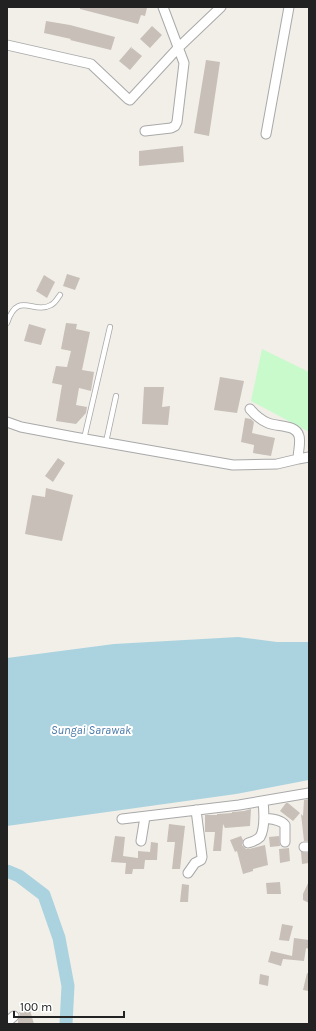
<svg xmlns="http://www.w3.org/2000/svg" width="316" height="1031" font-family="Karla,sans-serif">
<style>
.park{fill:#c8facc}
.water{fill:#aad3df}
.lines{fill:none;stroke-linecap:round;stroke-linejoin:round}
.river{stroke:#aad3df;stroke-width:13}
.building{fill:#c7bfb8}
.lane-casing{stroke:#a9a9a9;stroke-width:6}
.street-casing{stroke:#a9a9a9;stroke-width:11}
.lane{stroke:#fff;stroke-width:4.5}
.street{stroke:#fff;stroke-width:9}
.labels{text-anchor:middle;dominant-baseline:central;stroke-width:4;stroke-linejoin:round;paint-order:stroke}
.water-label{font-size:12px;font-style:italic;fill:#4a7aab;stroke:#fff}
</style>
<rect width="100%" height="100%" fill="#f2efe9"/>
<path class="park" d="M262 349 309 372V432L251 401Z"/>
<path class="water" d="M238 637 277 642H309V780L236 794 7 826V658L114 644Z"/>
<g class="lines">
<path class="river" d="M7 871 19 876 44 895 59 938 68 986 66 1024"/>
</g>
<path class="building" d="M80 7H141L147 8 145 16 141 15 138 24 80 9Z
M46 21 70 25 115 37 111 50 70 40 71 39 44 33Z
M152 26 162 35 150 48 140 39Z
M132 46 131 49 132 48 142 56 130 70 119 61Z
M206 60 220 62 209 136 194 133Z
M183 146 184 162 139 166V151Z
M67 274 80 278 75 290 63 286Z
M44 275 55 282 47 298 36 291Z
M66 323 77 324 76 329 90 332 82 370 94 372 91 391 79 388 76 405 87 407 86 413 76 424 56 421 62 385 52 383 56 366 67 367 71 351 61 349Z
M29 324 46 329 41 345 24 341Z
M220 377 244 381 237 413 214 410Z
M144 387H164L162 407 170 406 168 425 142 424Z
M245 418 251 419 254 422 252 433 275 438 271 456 253 453 254 445 241 442Z
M58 458 65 463 53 482 45 476Z
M46 488 73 495 62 541 25 534 32 495 45 497Z
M309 799V841H304L301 814 303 816 304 800Z
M286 803H288L300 813 293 821 280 811Z
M251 809 250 826 225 828 223 824 221 851H213L215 832H205V815H217V814L232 813V812L244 811Z
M169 824 185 826 180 869H172L175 842H167Z
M115 836 125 837 123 856 138 858V851L150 852 151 842 158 843 157 860H145L144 869H133L132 874H125L126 863 111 862Z
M241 836 243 840 242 845 246 849H249L265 845 268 865 253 869V871L243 874 237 851 235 852 230 840Z
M279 836 280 846 270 847 269 837Z
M289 848 290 861 280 863 279 849Z
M301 852 309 853V863L302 864Z
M309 881V903L303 900V894Z
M280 882 281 894H267L266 883Z
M182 884 189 885 188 902H180Z
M282 924 293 926 289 941 279 940Z
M294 938 309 940V949L306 948 304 961 283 959 281 966 268 962 271 951 292 956Z
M307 973 309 974V991L303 990Z
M260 974 269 976 268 986 259 984Z
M30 1010 34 1024H18V1021L20 1015 19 1012Z"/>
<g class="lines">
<g class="lane-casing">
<path id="lane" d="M7 323C18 290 33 315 51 305 55 303 57 299 60 295
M84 439 110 327
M106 442 116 396"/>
</g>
<g class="street-casing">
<path id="street" d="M7 45 91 64 128 99 130 100 178 48 221 7
M145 131 171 128 175 126 177 122 184 63 163 7
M266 134 289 7
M250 409C255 415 261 420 268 423 277 427 296 424 299 436 301 442 298 452 298 459
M7 422 21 427 74 437 233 465 277 464 298 459 309 457
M264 818C271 819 280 819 285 825V842
M122 819 239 805 309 793
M141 841 145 817
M248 843C252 842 257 840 260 837 265 829 264 811 263 801
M304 847H309
M188 873 195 863 201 860 202 857 196 810
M7 1022 14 1016"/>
</g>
<use href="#lane" class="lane"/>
<use href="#street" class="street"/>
</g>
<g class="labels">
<g class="water-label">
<text x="91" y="730">Sungai Sarawak</text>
</g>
</g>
<rect width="316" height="1031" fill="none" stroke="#222222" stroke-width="16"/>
<path d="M14 1011v6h110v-6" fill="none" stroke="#222222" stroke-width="2"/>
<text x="20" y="1011" font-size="12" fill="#222222" stroke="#ffffff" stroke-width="3" paint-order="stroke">100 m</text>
</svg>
